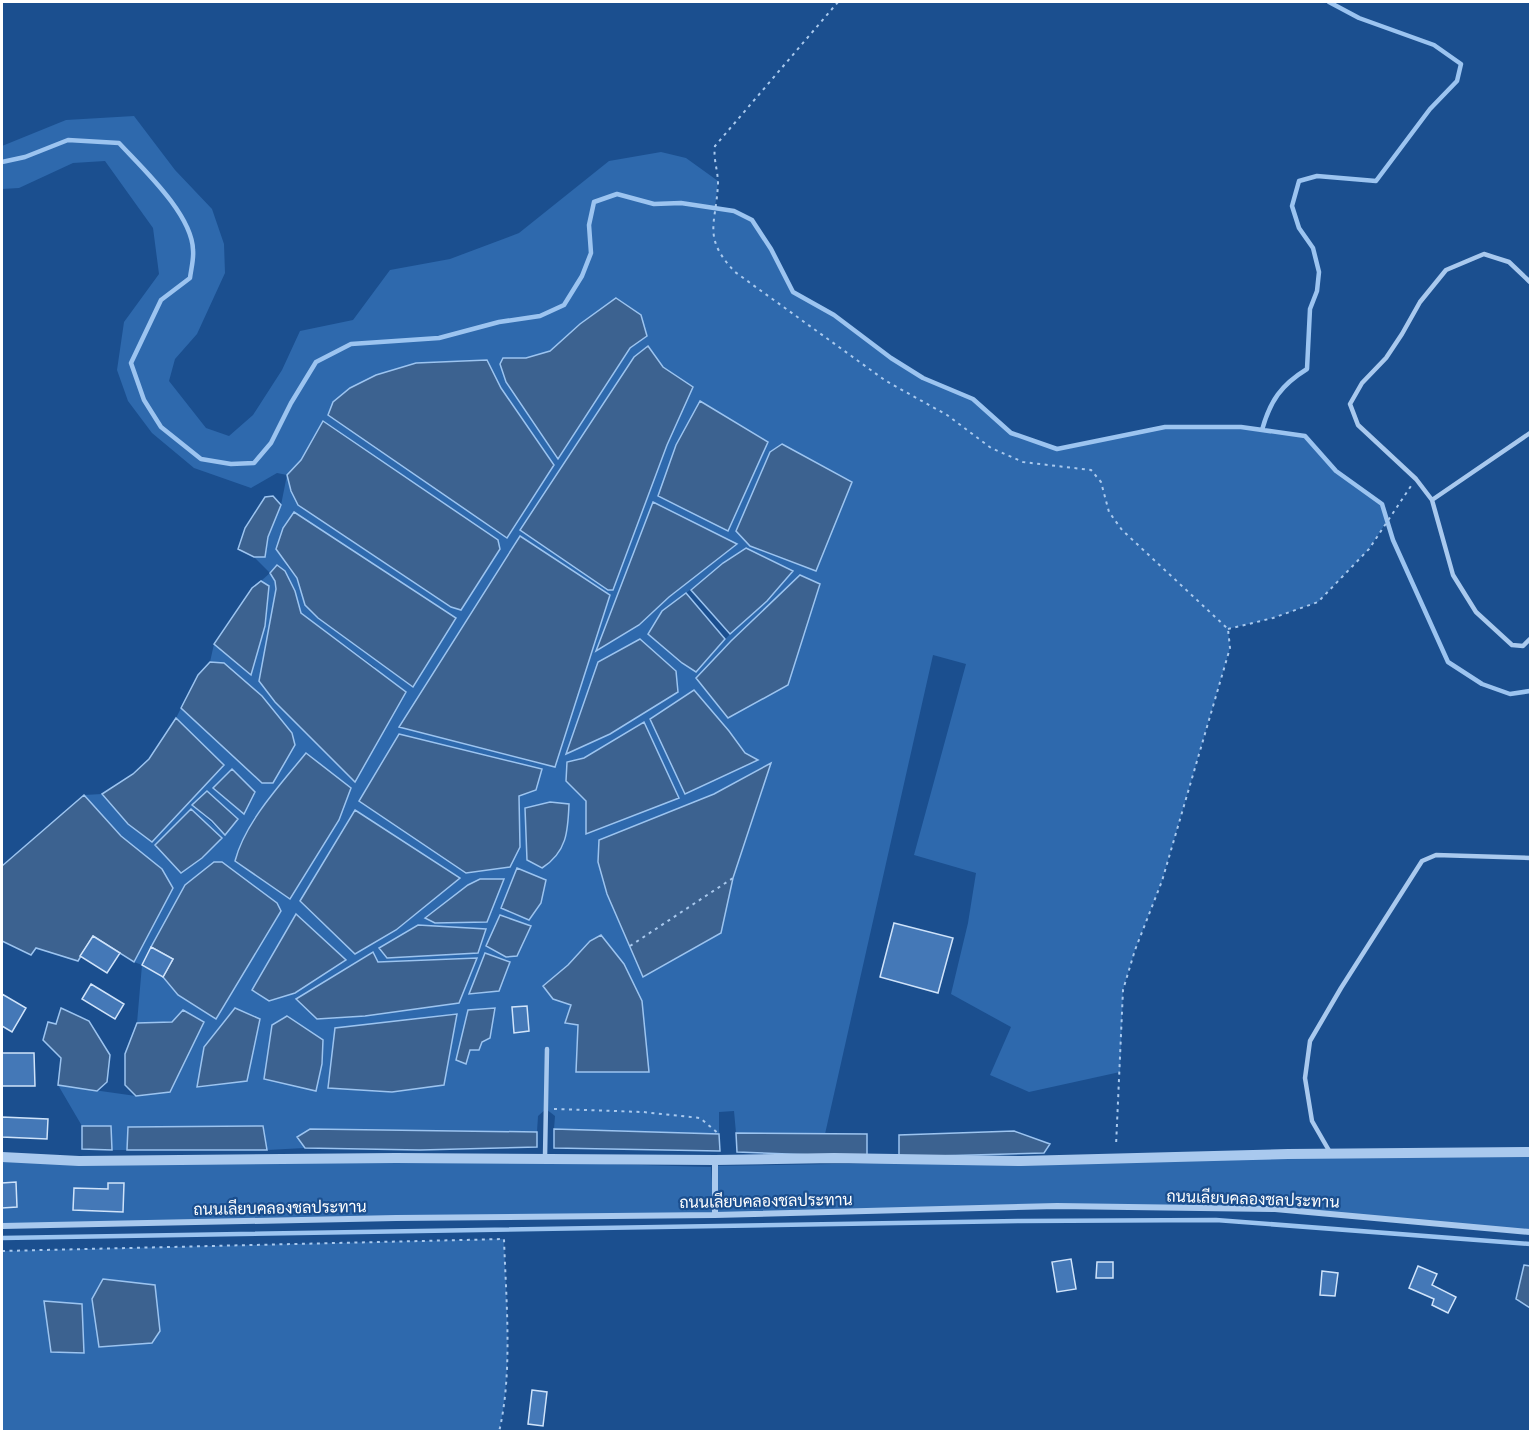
<svg xmlns="http://www.w3.org/2000/svg" width="1532" height="1433" font-family="Commissioner,Sarabun,sans-serif">
<style>
.green{fill:#2e69ad;fill-rule:evenodd}
.water{fill:#3c6290;stroke:#9cc4f0;stroke-width:1.5}
.lines{fill:none;stroke-linecap:round;stroke-linejoin:round}
.stream{stroke:#9cc4f0;stroke-width:4.5}
.building{fill:#4478b7;stroke:#cfe3fa;stroke-width:1.5}
.path{stroke:#a9c9ee;stroke-width:2;stroke-dasharray:3 4.5;stroke-linecap:butt}
.service{stroke:#a9c9ee;stroke-width:4.5}
.minor{stroke:#a9c9ee;stroke-width:6}
.tertiary{stroke:#a9c9ee;stroke-width:10}
.labels{text-anchor:middle;dominant-baseline:central;stroke-width:4.5;stroke-linejoin:round;paint-order:stroke}
.street-label{font-size:16px;fill:#fff;stroke:#1b4f8f}
</style>
<rect width="100%" height="100%" fill="#1b4f8f"/>
<path class="green" d="M134 116 175 170 212 209 224 244 225 273 197 334 175 359 169 381 206 428 229 436 253 415 282 370 300 331 353 320 390 270 450 259 519 233 609 161 661 152 686 158 718 181 715 208 734 211 752 220 771 249 793 292 834 315 891 358 923 378 973 399 1011 433 1057 449 1165 427H1241L1305 436 1336 471 1382 504 1387 521 1369 549 1318 602 1273 618 1228 629 1230 648 1162 881 1135 950 1123 990 1120 1072 1029 1092 990 1075 1011 1027 951 994 968 923 976 873 914 855 966 664 933 655 825 1134 736 1133 734 1111 719 1112V1134L554 1129 555 1116 546 1109 538 1116 537 1132 310 1129 297 1137 305 1148 267 1150 263 1126 128 1127 127 1150H112L111 1126H82L58 1085 136 1096 172 1022 137 1023 142 965 134 962 173 888 162 869 121 836 84 795 102 794 128 824 224 765 176 718 181 708 262 783 224 663 210 662 214 644 251 674 269 587 261 581 270 573 254 557H265L268 537 281 505 287 475 277 473 251 488 194 468 152 433 128 401 117 370 124 322 159 274 153 228 105 161 73 163 19 188 2 189V146L66 120ZM616 298 647 336 630 348 616 367 503 358H526L550 351 580 324ZM648 347 663 367 692 388 667 445ZM487 360 501 388 554 465 506 538 350 388 376 375 416 363ZM323 421H324L461 610 451 607 298 505 287 475 301 460ZM783 444 736 531 770 451ZM653 502 737 544 669 597 639 625ZM746 548 793 571 767 601 730 634 696 672 682 663 648 634 662 611ZM285 564 413 686 305 605 297 578ZM277 565 285 571 295 591 301 613 375 667 322 748 275 702 259 681 276 589ZM800 575 820 584 731 641ZM694 690 729 731 745 754 757 761 650 719ZM399 734 519 796 520 847ZM584 758 679 798 587 833 586 801 576 789 567 762ZM770 763 733 878 721 933 643 977 607 894 598 862 599 840 714 794ZM232 769 255 792 244 814 213 788ZM192 805 238 819 225 835ZM191 809 182 873H181L156 845ZM355 810 460 878 396 930ZM185 885 216 1019 178 995 163 977 142 965ZM418 925 486 929 477 953 387 958 380 947ZM372 952 378 962 459 1003 365 1016 317 1019ZM568 965 649 1072 578 1024 565 1023 571 1005 543 986Z
M1530 1152V1232L1275 1209 1057 1206 716 1214 713 1166Z
M2 1157 536 1162 711 1167 714 1214 2 1226Z
M504 1239C506 1300 513 1373 499 1431H2V1251Z"/>
<path class="water" d="M616 298 641 315 647 336 630 348 558 459 506 382 500 364 503 358H526L550 351 580 324Z
M648 346 663 367 693 387 667 445 613 590H608L520 530 634 357Z
M487 360 501 388 554 465 507 538 328 415 333 402 350 388 376 375 416 363Z
M700 401 768 442 728 531 658 496 676 445Z
M323 421 498 540 500 549 461 610 451 607 298 505 291 491 287 475 301 460Z
M782 444 852 482 816 571 750 546 736 531 770 452Z
M273 496 281 505 268 537 265 557H254L238 549 245 528 265 497Z
M653 502 737 544 669 597 639 625 596 651Z
M294 512 456 618 413 687 318 618 305 605 297 578 276 549 283 528Z
M520 536 610 595 555 767 399 727Z
M746 548 793 571 767 601 730 634 691 590 723 563Z
M277 565 285 571 295 591 301 613 406 692 355 782 275 702 259 681 276 589 275 581 270 573Z
M800 575 820 584 788 685 728 718 696 678 731 641Z
M261 581 269 586 265 626 251 675 214 644 252 588Z
M686 593 725 639 696 672 682 663 648 634 662 611Z
M640 639 676 671 678 692 610 734 566 754 598 662Z
M210 662 224 663 262 696 292 733 295 745 273 783H262L181 708 198 675Z
M694 690 729 731 745 753 758 760 685 794 650 719Z
M176 718 224 765 152 842 128 824 102 794 133 774 149 759Z
M644 722 679 798 586 834V801L566 781 567 762 584 758Z
M399 734 542 769 536 790 519 796 520 847 510 867 466 873 359 801Z
M306 753 351 788 339 820 290 899 235 861C245 822 281 784 306 753Z
M771 763 733 878 721 933 643 977 607 894 598 862 599 840 714 794Z
M232 769 255 792 244 814 213 788Z
M207 791 238 819 225 835 212 821 192 805Z
M84 795 121 836 162 869 173 888 134 962 93 936 78 961 36 948 31 955 2 941V866Z
M550 802 569 804C568 831 567 852 542 868L527 860 525 808Z
M191 809 222 838 202 858 181 873 155 845Z
M355 810 460 878 396 930 355 954 300 901Z
M214 862H222L277 903 281 911 216 1019 178 995 163 977 173 959 151 947 185 885Z
M517 868 546 880 541 903 529 920 501 908Z
M480 879H504L487 922 435 923 425 918 468 885Z
M296 914 346 960 295 993 269 1001 252 990Z
M500 915 531 926 517 956 506 957 486 946Z
M418 925 486 929 478 953 387 958 379 948Z
M601 935 624 964 642 1001 649 1072H576L578 1025 565 1023 571 1005 553 999 543 986 568 965 590 941Z
M373 952 378 962 477 958 459 1003 365 1016 317 1019 296 999Z
M485 953 510 962 499 991 469 994Z
M61 1008 89 1021 110 1055 107 1082 97 1091 58 1085 61 1058 43 1040 48 1022 56 1024Z
M235 1008 260 1019 247 1081 197 1087 204 1047Z
M495 1008 490 1038 482 1042 479 1050H470L466 1064 456 1060 468 1010Z
M183 1010 204 1022 170 1092 136 1096 125 1085V1054L137 1023 172 1022Z
M457 1014 444 1085 392 1092 328 1088 335 1028Z
M287 1016 323 1040 322 1064 316 1091 264 1079 272 1025Z
M82 1126H111L112 1150 82 1149Z
M263 1126 267 1150H127L128 1127Z
M310 1129 537 1132V1147L420 1150 305 1148 297 1137Z
M554 1129 719 1134 720 1151 554 1148Z
M1014 1131 1050 1144 1044 1153 899 1157V1135Z
M736 1133 867 1134V1157L737 1152Z
M1524 1265 1530 1266V1308L1516 1299Z
M103 1279 155 1285 160 1331 152 1343 99 1347 92 1299Z
M44 1301 82 1304 84 1353 51 1352Z"/>
<g class="lines">
<path class="stream" d="M2 162 25 157 68 140 119 143C142 168 192 214 193 250 194 259 191 269 190 278L161 300 131 363 144 400 161 427 201 459 231 464 254 463 271 443 291 403 316 362 351 344 439 338 499 322 540 316 564 305 582 276 591 253 589 225 594 202 617 194 654 204 681 203 734 211 752 220 771 249 793 292 834 315 891 358 923 378 973 399 1011 433 1057 449 1165 427H1241L1305 436 1336 471 1382 504 1393 540 1448 662 1482 684 1510 694 1530 691
M1262 430C1270 401 1281 385 1307 369L1310 309 1317 291 1319 272 1313 248 1299 228 1292 206 1299 181 1317 176 1376 181 1430 109 1457 81 1461 64 1434 45 1359 18 1329 2
M2 1238 1020 1221 1216 1220 1530 1244"/>
</g>
<path class="building" d="M894 923 953 938 938 993 880 977Z
M93 936 120 953 107 973 80 956Z
M151 947 173 959 163 977 142 965Z
M91 984 124 1004 115 1019 82 999Z
M2 994 26 1008 12 1032 2 1026Z
M527 1006 529 1031 514 1033 512 1007Z
M2 1053H34L35 1086H2Z
M2 1117 48 1119 47 1139 2 1137Z
M16 1182 17 1207 2 1208V1183Z
M108 1183H124L123 1212 73 1210 74 1188 108 1189Z
M1071 1259 1076 1289 1057 1292 1052 1262Z
M1097 1262H1113V1278H1096Z
M1418 1266 1437 1274 1432 1285 1456 1297 1448 1313 1432 1305 1434 1299 1409 1288Z
M1322 1271 1338 1273 1335 1296 1320 1295Z
M532 1390 547 1392 543 1426 528 1424Z"/>
<g class="lines">
<path class="path" d="M838 2 715 146C713 159 718 170 718 184 716 225 702 237 735 272L886 381 947 415 991 448 1023 462 1091 470 1101 482 1109 512 1122 530 1228 629 1230 648 1162 881 1135 950 1123 990 1116 1146
M1228 629 1273 618 1318 602 1369 549 1411 486
M630 946 733 878
M554 1109 643 1112 700 1118 719 1134
M2 1251 504 1239C506 1300 513 1373 499 1432"/>
<path class="service" d="M1530 282 1509 262 1484 254 1446 270 1420 302 1402 334 1386 358 1362 383 1350 404 1358 425 1416 479 1432 500 1530 433
M1432 500 1453 575 1476 612 1512 645 1523 646 1530 639
M1331 1154 1312 1121 1305 1078 1310 1041 1341 988 1422 861 1436 855 1530 858
M545 1157 547 1049"/>
<path class="minor" d="M715 1215V1160
M2 1226 396 1218 715 1215 1057 1206 1275 1209 1530 1232"/>
<path class="tertiary" d="M2 1157 79 1161 396 1158 715 1160 834 1158 1021 1161 1288 1154 1530 1152"/>
</g>
<g class="labels">
<g class="street-label">
<text transform="translate(1253 1198) rotate(2)">ถนนเลียบคลองชลประทาน</text>
<text transform="translate(766 1200) rotate(-1)">ถนนเลียบคลองชลประทาน</text>
<text transform="translate(280 1207) rotate(-1)">ถนนเลียบคลองชลประทาน</text>
</g>
</g>
<rect width="1532" height="1433" fill="none" stroke="#ffffff" stroke-width="6"/>
</svg>
